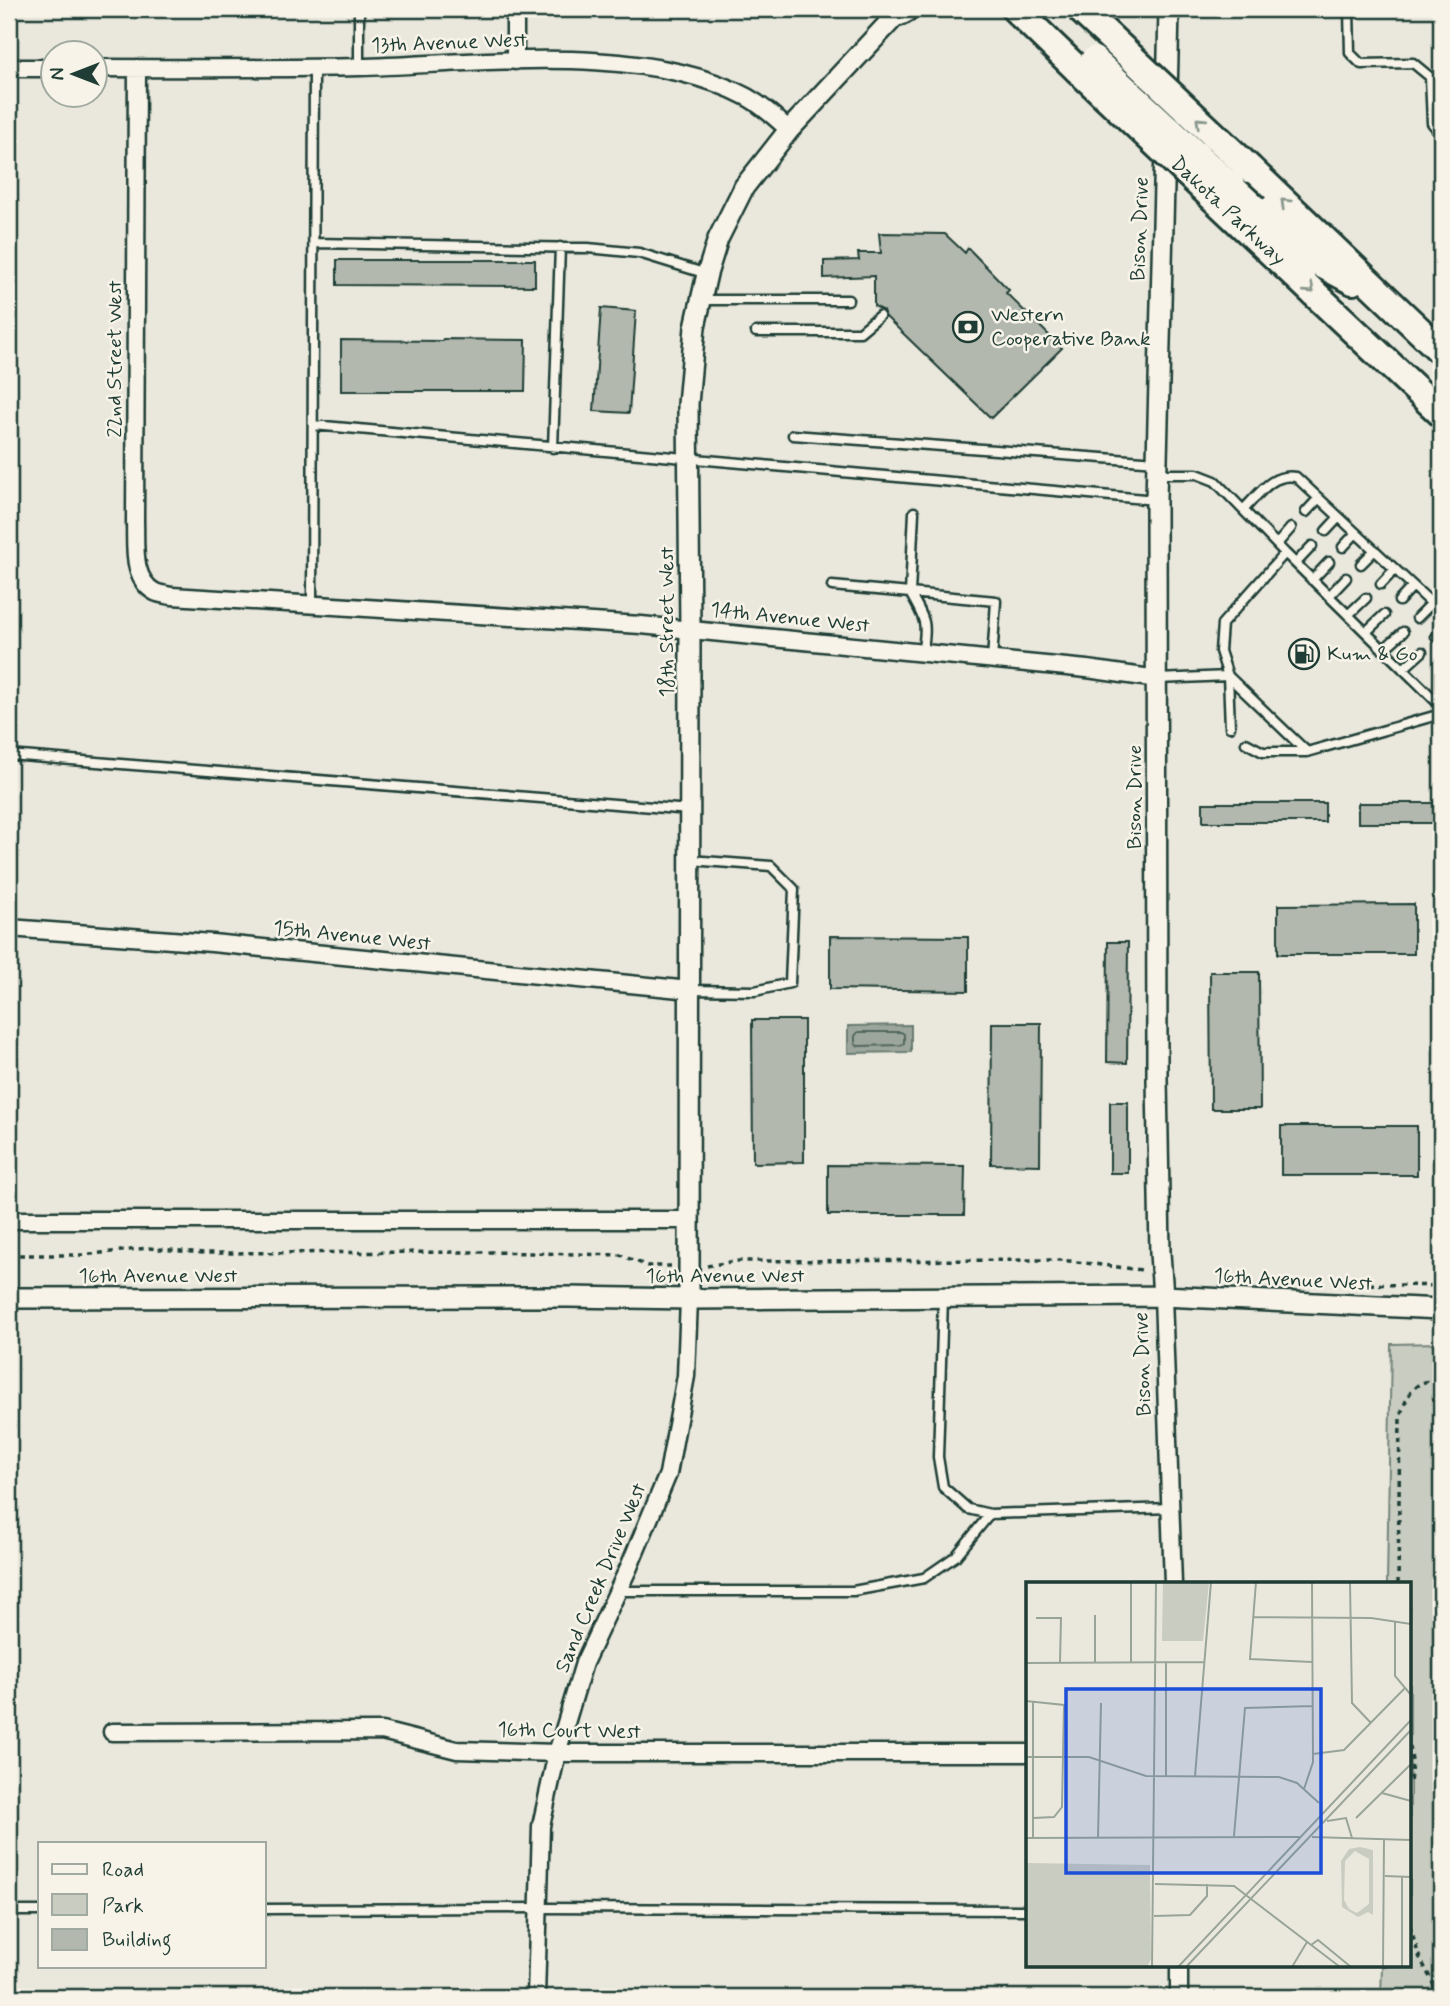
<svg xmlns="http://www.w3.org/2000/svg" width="1450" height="2006" font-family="Mynerve,sans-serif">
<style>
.green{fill:#c8ccc1;stroke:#74847a;stroke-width:2}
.water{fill:#9ca69c;stroke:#6a7c72;stroke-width:2}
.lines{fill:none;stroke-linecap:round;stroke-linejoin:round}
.shore{stroke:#51675e;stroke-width:2}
.building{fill:#b2b8ae;stroke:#1f3d34;stroke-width:2}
.service-casing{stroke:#1f3d34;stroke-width:13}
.minor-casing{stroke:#1f3d34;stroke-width:21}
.tertiary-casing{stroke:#1f3d34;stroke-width:24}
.trunk-casing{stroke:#1f3d34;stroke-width:32}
.path{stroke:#1f3d34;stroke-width:3.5;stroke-dasharray:5 5;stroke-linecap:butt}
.service{stroke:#f7f3e8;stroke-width:8}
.minor{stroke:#f7f3e8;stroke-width:16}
.tertiary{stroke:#f7f3e8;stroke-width:19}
.trunk{stroke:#f7f3e8;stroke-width:26}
.trunk-bridge-casing{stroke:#1f3d34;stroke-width:32;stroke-linecap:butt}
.trunk-bridge{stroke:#f7f3e8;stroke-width:26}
.oneway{stroke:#8b988e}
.labels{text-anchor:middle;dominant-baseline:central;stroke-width:5;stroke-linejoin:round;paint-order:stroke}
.street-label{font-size:21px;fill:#1f3d34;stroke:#f7f3e8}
.poi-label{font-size:21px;fill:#1f3d34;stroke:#f7f3e8;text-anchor:start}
.inset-road{fill:none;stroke:#99a499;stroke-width:2}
.view{fill:#1d4ed8;fill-opacity:0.15;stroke:#1d4ed8;stroke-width:3.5}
.inset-edge{fill:none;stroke:#1f3d34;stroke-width:3.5}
</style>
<rect width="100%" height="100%" fill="#eae8dd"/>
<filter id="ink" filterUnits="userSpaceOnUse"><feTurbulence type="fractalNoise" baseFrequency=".0143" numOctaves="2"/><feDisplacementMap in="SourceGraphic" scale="14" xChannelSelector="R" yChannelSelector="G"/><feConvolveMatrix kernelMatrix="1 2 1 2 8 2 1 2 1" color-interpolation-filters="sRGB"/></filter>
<g filter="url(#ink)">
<path class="green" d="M1441 1343V1997H1381L1382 1966H1410V1584H1387L1391 1344Z"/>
<path class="water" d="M911 1025V1052L848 1053V1026Z"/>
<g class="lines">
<path class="shore" d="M858 1032H901L904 1034V1043L901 1045 858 1046 855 1044V1036Z"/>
</g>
<path class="building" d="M879 233 945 234 965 253 968 248 1009 290 1006 293 1062 348 991 418 885 316 884 311 874 306V276L824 278V261L859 260 858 253H881Z
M337 260H535V286L337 285Z
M601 308 636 311 629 413 594 411Z
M443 339 526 340 525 391H341V340L442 341Z
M1203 803H1325V822H1203Z
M1358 803H1441V823H1358Z
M1414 904V954H1278V905Z
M830 936 968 937V991L830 989Z
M1108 942H1128L1127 1063 1107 1062Z
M1210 972H1259L1260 1109H1211Z
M752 1020H804V1162L753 1163Z
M992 1023H1041L1040 1165 991 1164Z
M1110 1102H1128V1173H1110Z
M1281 1126H1417V1175H1281Z
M828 1165 965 1166 964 1215H828Z"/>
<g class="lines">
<g class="service-casing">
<path id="service" d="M1349 9 1350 53 1361 64 1413 63 1430 77 1432 123 1441 134
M359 67V9
M314 243 588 248 639 253 707 274
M701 300H848
M756 332H860L879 316
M313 425 1156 500
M793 435 1157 462
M553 448 560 247
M1157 474H1197L1215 481 1285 553 1222 624 1220 651 1228 676 1158 679
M1244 509C1260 493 1272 473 1296 477L1441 612
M1306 512 1319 498
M1326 531 1339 517
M1277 544 1291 528
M1343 547 1356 533
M1285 553 1441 706
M1296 563 1312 546
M1361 564 1375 550
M1312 580 1329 562
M1381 584 1395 569
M832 586 910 593 914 512
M1329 596 1346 578
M1399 601 1413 586
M312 604 314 68
M1348 615 1366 598
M1417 618 1432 603
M1366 632 1384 615
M1436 637 1441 632
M1383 650 1403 632
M922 653C928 623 925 619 910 593L996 601 992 660
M1403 669 1422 652
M1228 676 1307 752 1441 714
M1228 676 1230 727
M1246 743 1263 752H1307
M9 755 690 810
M690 860 771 866 794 889 790 983 755 991 690 990
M943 1298 938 1457 943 1487 968 1509 990 1514 1171 1508
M618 1591H853L924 1578 956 1556 990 1514
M264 1909 537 1908 1028 1910
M9 1911H40"/>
</g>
<g class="minor-casing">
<path id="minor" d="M515 61V9
M9 68H52
M94 68C183 68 272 69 360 67 476 64 643 41 747 97 763 106 776 118 789 130
M137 68 135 522C136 544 131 579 155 592 159 594 167 595 172 596L641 625 1087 669 1158 679
M9 928 212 943 690 990
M9 1220H690
M1163 1296 1173 1584
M112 1732 382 1731 457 1750 557 1753H1028
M1179 1966V1997
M536 1997 541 1826 557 1753 584 1663 629 1567 668 1474 686 1376 689 1299"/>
</g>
<g class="tertiary-casing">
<path id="tertiary" d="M1167 99 1169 9
M1163 1296 1160 1253 1157 1079 1156 500 1165 146
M9 1298 568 1297 689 1299 1163 1296 1441 1309
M689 1299 690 630 688 404 695 327 707 274 718 239 744 187 789 130 899 12"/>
</g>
<g class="trunk-casing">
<path id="trunk" d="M1015 9 1077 69
M899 12 905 9
M1250 169 1441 351
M1255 209 1308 257 1353 281
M1242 225 1441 413"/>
</g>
<path class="path" d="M9 1255H82L149 1248 203 1253 488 1252 620 1255 648 1266H671
M707 1266 735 1261 1061 1260 1142 1270
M1359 1284 1441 1286
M1398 1584 1400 1416C1409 1392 1413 1380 1441 1380
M1410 1746 1412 1761 1410 1784
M1410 1926 1419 1956 1440 1997"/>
<use href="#service" class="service"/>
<use href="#minor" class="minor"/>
<use href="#tertiary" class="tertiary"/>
<use href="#trunk" class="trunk"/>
<g class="trunk-bridge-casing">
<path id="trunk-bridge" d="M1080 9 1250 169
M1094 60 1255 209
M1077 69 1242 225"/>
</g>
<use href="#trunk-bridge" class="trunk-bridge"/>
</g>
<defs><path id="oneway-chevron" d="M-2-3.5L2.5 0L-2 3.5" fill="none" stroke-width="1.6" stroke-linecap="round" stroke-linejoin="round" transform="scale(1.75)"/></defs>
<g class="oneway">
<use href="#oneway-chevron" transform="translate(1200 122) rotate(-137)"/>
<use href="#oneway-chevron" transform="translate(1285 203) rotate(-136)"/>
<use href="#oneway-chevron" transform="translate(1310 289) rotate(43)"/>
</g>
</g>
<defs>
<g id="bank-ring" transform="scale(1.575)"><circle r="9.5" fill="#f7f3e8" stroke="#1f3d34" stroke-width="1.5"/><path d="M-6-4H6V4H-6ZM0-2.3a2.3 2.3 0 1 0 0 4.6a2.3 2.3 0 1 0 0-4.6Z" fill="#1f3d34"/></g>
<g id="fuel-ring" transform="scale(1.575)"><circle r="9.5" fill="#f7f3e8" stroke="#1f3d34" stroke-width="1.5"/><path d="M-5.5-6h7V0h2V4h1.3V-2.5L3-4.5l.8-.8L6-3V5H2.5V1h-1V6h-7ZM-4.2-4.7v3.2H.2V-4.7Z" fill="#1f3d34"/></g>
</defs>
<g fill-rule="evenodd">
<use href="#bank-ring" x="968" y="327"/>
<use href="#fuel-ring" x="1304" y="654"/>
</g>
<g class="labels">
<g class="street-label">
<text transform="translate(449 43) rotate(-2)">13th Avenue West</text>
<text transform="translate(1228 211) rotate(43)">Dakota Parkway</text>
<text transform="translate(1140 229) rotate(-88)">Bison Drive</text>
<text transform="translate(115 359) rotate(-90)">22nd Street West</text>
<text transform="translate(790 618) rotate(6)">14th Avenue West</text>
<text transform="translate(667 622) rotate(-90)">18th Street West</text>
<text transform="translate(1135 797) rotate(-90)">Bison Drive</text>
<text transform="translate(352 936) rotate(6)">15th Avenue West</text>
<text x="158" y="1276">16th Avenue West</text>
<text x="725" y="1276">16th Avenue West</text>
<text transform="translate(1293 1280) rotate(3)">16th Avenue West</text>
<text transform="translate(1143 1364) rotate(-92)">Bison Drive</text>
<text transform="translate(601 1578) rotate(-67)">Sand Creek Drive West</text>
<text transform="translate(569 1731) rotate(1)">16th Court West</text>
</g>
<g class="poi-label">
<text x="991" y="315">Western<tspan x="991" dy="24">Cooperative Bank</tspan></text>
<text x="1327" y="654">Kum &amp; Go</text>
</g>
</g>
<g transform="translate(1026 1582)">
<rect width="385" height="385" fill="#eae8dd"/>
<path d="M137 0H183L177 59H136ZM334 265 347 268V333L342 330 332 335 316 325 315 279 323 267ZM329 269 343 277V322L331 331 323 327 318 318 319 279ZM0 281 124 283 125 377 121 385H0Z" fill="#c8ccc1" fill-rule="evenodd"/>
<path class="inset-road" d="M105 0V81M230 0 224 77 286 80M324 0 326 121 345 141M69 33V81M227 35 345 36 385 42M10 36H35L34 81M369 39V94L385 113M0 81 179 80M0 119 38 123 36 225 28 235 7 236M287 172 318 168 379 106M0 175H63L120 194 253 195 271 201 293 221M140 194V81M169 194 185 0M278 207 287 180 286 0M356 211 385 219M330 236 385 182M301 239 320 236 326 256M208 254 219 126 286 124M286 255 385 258M0 256 274 255M7 256V119M72 256 75 121M359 294 385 295M129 302 208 304 314 385M128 334 164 333 181 314V302M285 363 292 358 325 385M126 385 130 0M152 385 385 138M160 385 385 148M266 385 281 360M357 385 358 257M376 385V294"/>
<path class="view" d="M40 107H295V291H40Z"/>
<rect width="385" height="385" class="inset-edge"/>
</g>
<rect width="1450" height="2006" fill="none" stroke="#f7f3e8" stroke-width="35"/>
<rect x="18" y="18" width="1415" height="1971" fill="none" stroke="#1f3d34" stroke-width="2.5" filter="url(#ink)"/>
<rect x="38" y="1842" width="228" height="126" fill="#f7f3e8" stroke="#a1aaa0" stroke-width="2"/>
<rect x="52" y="1864" width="35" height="10" fill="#f7f3e8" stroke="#a1aaa0" stroke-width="2"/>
<text x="102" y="1876" font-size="21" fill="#1f3d34">Road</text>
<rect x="52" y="1894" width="35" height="21" fill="#c8ccc1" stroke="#a1aaa0" stroke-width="2"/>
<text x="102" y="1912" font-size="21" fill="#1f3d34">Park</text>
<rect x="52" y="1929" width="35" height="21" fill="#b2b8ae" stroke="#a1aaa0" stroke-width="2"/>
<text x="102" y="1946" font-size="21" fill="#1f3d34">Building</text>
<g transform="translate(74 74) rotate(270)"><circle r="33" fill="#f7f3e8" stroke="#a1aaa0" stroke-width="2"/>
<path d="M0-5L12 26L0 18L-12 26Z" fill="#1f3d34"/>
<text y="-10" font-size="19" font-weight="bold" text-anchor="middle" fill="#1f3d34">N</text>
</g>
</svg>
